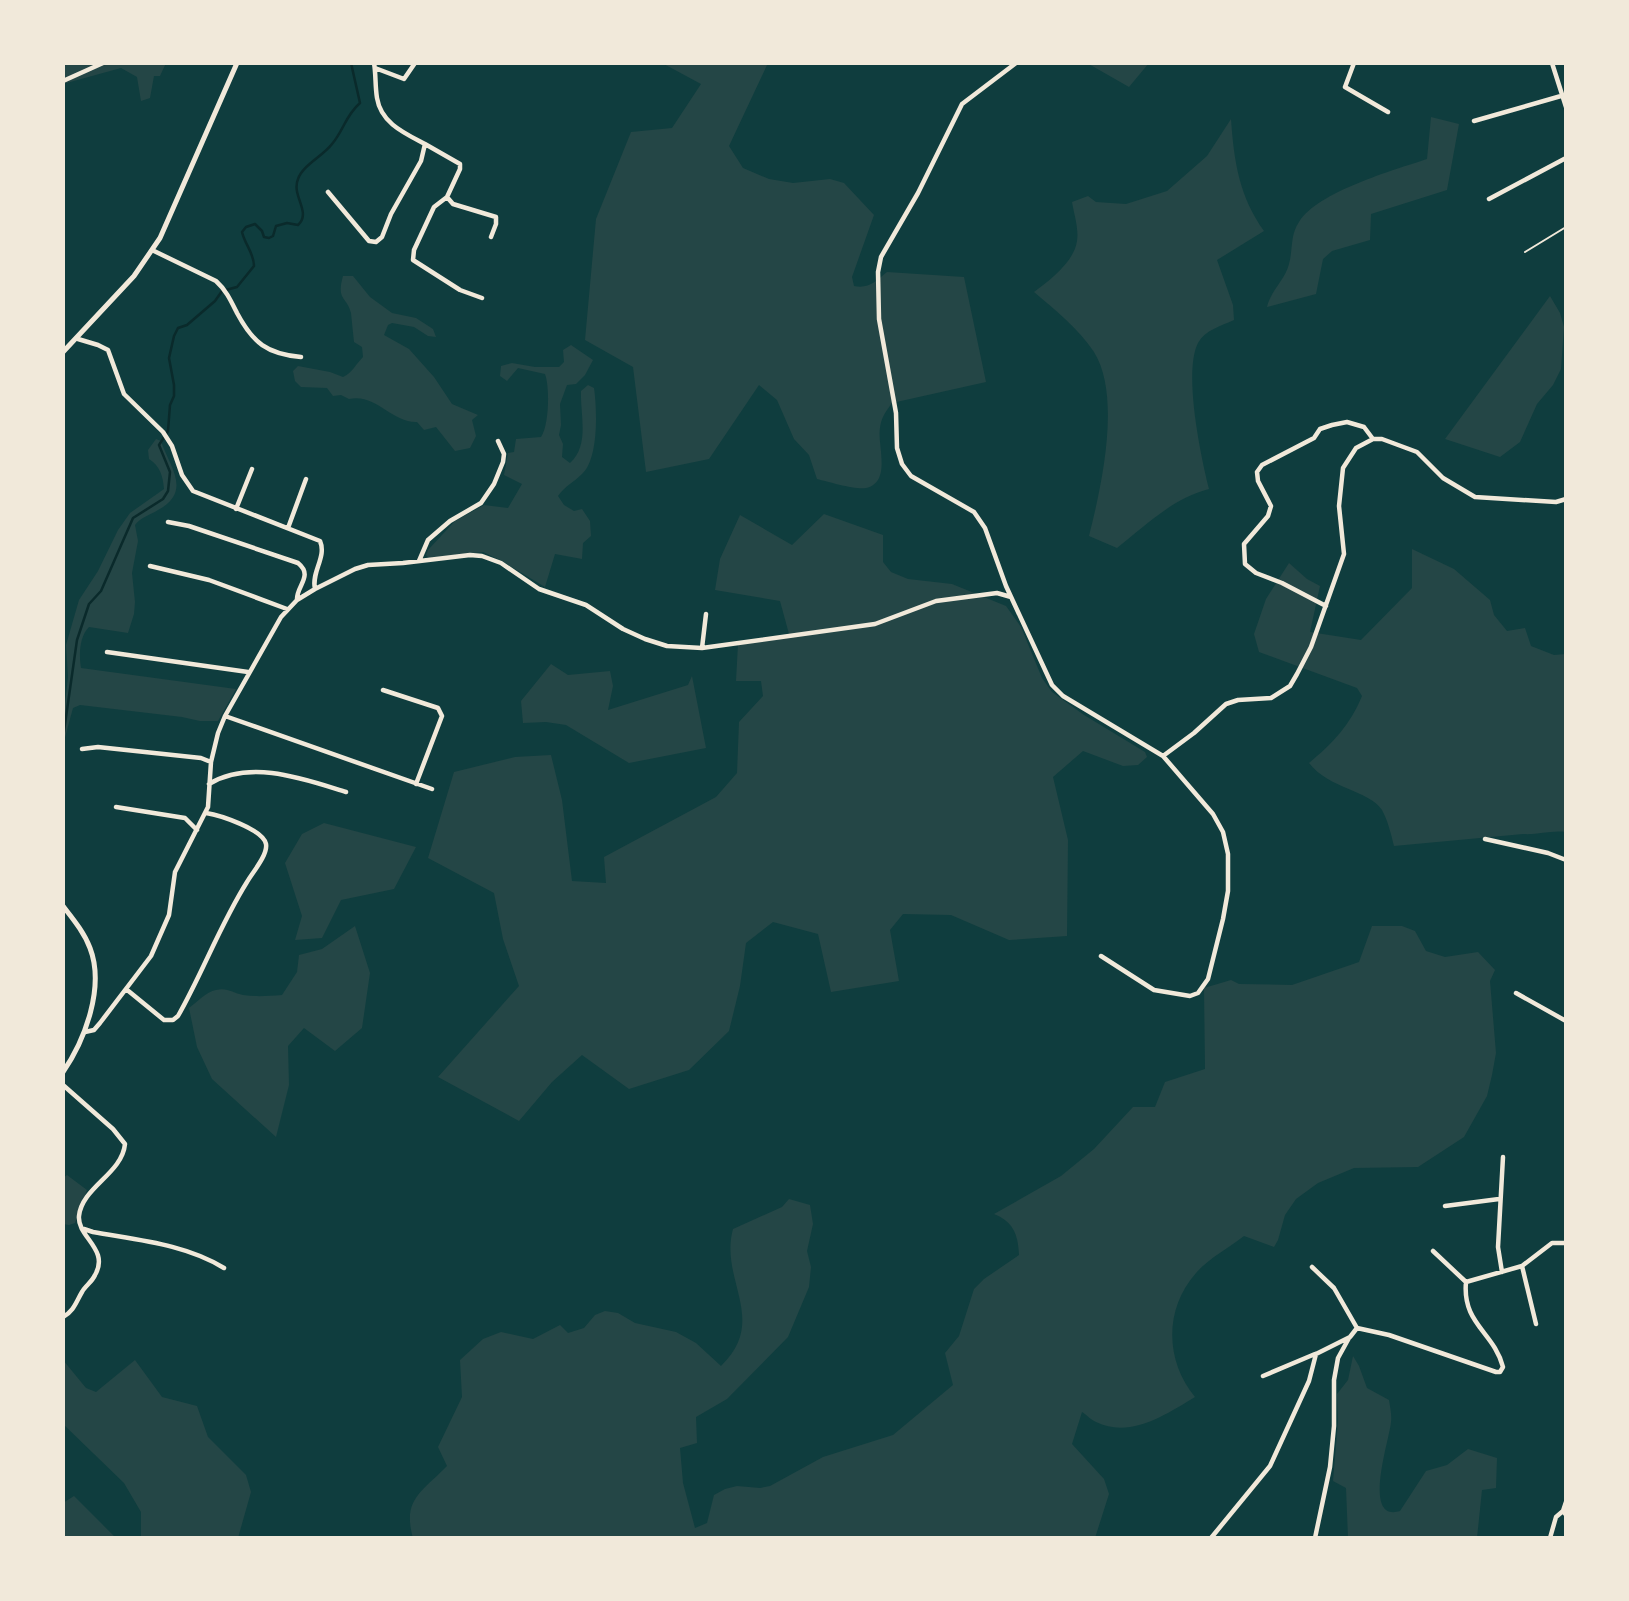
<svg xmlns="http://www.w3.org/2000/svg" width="1629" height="1601" font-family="Cabin,sans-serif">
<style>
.green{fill:#244646}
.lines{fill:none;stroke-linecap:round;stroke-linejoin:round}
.stream{stroke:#0a2a2b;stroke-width:2.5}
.service{stroke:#f1e9da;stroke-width:2}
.minor{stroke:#f1e9da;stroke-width:4.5}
.tertiary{stroke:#f1e9da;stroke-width:5}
</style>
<rect width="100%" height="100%" fill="#0f3d3e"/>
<path class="green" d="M63 63H166L160 76H154L150 98 141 101 137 77 121 68 63 84Z
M662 63H768L729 146 743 168 769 179 793 183 830 179 844 183 874 215 852 277 854 286C869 289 876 281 887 272L964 277 986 382 892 403C886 411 881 418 880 428 877 445 892 482 866 488 856 490 829 482 817 479L809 455 794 439 777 400 759 385 709 459 646 472 633 367 585 340 596 219 631 132 672 128 701 84Z
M1087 63H1149L1129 87Z
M1431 117 1459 124 1447 190 1371 214 1370 240 1332 251 1323 259 1316 294 1267 307C1271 290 1285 280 1289 264 1293 250 1290 235 1299 222 1317 192 1394 170 1427 159Z
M1231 119C1234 161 1239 196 1264 231L1217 260 1233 305 1234 320C1221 326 1205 330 1198 343 1183 372 1201 457 1209 489 1173 498 1145 526 1117 548L1089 536C1101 488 1122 397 1094 352 1078 328 1055 310 1034 292 1050 280 1074 262 1077 241 1079 229 1074 214 1072 202L1088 196 1096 202 1126 204 1167 191 1207 156Z
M343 276H353L370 297 392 313 416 318 433 329 436 337 428 336 414 327 392 323 388 325 384 335 409 349 434 377 452 404 478 415 472 420 476 436 470 448 455 451 436 427 424 430 417 422C392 423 376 393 349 399L341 395 333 396 327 388 301 387 295 381 293 371 298 366 330 372 343 377C352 373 356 364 363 357L362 347 354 342C353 333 352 323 351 313 347 296 336 301 343 276Z
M1550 296 1560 313 1564 327 1561 369 1553 385 1537 404 1520 442 1500 457 1445 439Z
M571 345 593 360 585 375 576 384 567 385 560 404 561 425 559 435 563 444 562 457 570 463C590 445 580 415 581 391L588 385 594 388C597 408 599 459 582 474 573 483 566 485 558 496L564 505 574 511 582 509 590 521 591 536 583 543 582 559 555 554 545 587 502 561 483 552 429 558 426 555 428 550 455 521 484 505 508 508 522 484 504 475 508 453 514 452 516 439 541 437C549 426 550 387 545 374L518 368 507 381 500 376 501 366 512 363 535 367H559L564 362 563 350Z
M156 439 161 441C169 466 193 491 158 510 149 516 142 516 135 525L138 541 132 573 135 602 134 614 128 633 89 627C79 637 79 655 81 668L236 689 218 721H200L182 717 80 705 73 708 64 741 63 720 68 677 66 645 79 600 98 571 118 530 130 513 164 489C163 476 160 466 149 459L148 450Z
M824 514 883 535V562L891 572 908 579 952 584 1006 606 1021 627 1042 678 1052 692 1084 715 1145 752 1147 757 1138 765 1123 766 1083 751 1053 777 1068 840 1067 936 1009 940 951 915 903 914 890 930 899 981 831 992 818 934 773 922 746 943 740 986 729 1031 689 1070 629 1089 582 1055 552 1082 519 1121 438 1077 519 986 503 939 494 893 428 858 454 772 515 757 551 755 562 800 572 881 606 883 604 857 716 797 737 773 739 722 763 696 761 681H736L738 644 789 634 780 601 715 590 720 559 740 515 792 545Z
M1412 549 1454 569 1490 600 1494 615 1507 631 1525 628 1531 646 1554 655 1566 654V832C1551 830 1538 835 1523 834L1394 846C1391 834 1388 821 1382 810 1369 790 1329 789 1309 763 1333 743 1350 725 1362 696L1357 688 1259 652 1254 634 1266 599 1289 563 1307 579 1320 586 1310 632 1361 640 1412 588Z
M551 664 568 675 610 671 613 686 608 710 688 685 692 676 706 748 629 763 566 725 546 722 523 723 521 701Z
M324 823 416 847 394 889 341 900 322 938 295 940 302 916 285 863 302 834Z
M355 926 370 973 362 1028 335 1051 304 1028 288 1046 289 1085 276 1137 212 1079 197 1047 189 1008C197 1002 206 992 216 990 227 987 233 993 243 995 256 997 268 996 282 995L297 972 299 955 322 949Z
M1372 926H1402L1415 931 1426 951 1445 957 1478 952 1495 970 1490 981 1496 1053 1492 1075 1487 1096 1464 1137 1418 1167 1354 1168 1318 1183 1296 1199 1285 1215 1278 1240 1274 1247 1244 1236C1229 1248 1209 1258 1196 1273 1164 1309 1165 1361 1195 1397 1167 1414 1130 1439 1096 1422 1091 1420 1087 1415 1082 1412L1072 1444 1104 1479 1109 1494 1095 1538H413C402 1499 422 1492 447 1466L438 1447 462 1397 460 1360 483 1339 501 1332 533 1339 560 1325 568 1333 584 1328 595 1315 605 1311 618 1313 635 1323 676 1332 696 1343 721 1366C769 1320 719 1280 733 1229L782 1207 789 1199 810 1205 813 1224 807 1251 811 1267 809 1287 788 1337 727 1399 696 1417 697 1443 680 1448 683 1483 695 1528 707 1523 714 1495 725 1489 737 1486 760 1488 770 1486 823 1457 893 1435 953 1385 945 1353 959 1336 974 1289 984 1279 1019 1255C1018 1235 1014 1222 994 1214L1061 1176 1094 1149 1133 1107H1155L1165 1082 1205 1069 1204 988 1231 980 1239 984 1292 985 1359 962Z
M67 1175 87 1190 75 1223 69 1225 63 1224V1178Z
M1353 1356 1359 1366 1367 1388 1389 1400C1390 1407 1392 1415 1391 1422 1390 1438 1361 1523 1400 1511L1426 1471 1447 1465 1468 1449 1497 1458 1496 1488 1482 1490 1477 1538H1348L1346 1488 1333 1481 1338 1421 1337 1394 1348 1380Z
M63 1360 86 1388 96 1392 135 1360 162 1397 197 1406 208 1437 246 1475 251 1492 238 1538H141V1512L124 1483 63 1424Z
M74 1496 116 1538H63V1503Z"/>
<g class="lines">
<path class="stream" d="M63 738 77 640 89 604 101 591 133 518 163 499 168 491 170 472 159 445 168 431 170 405 174 396V385L169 358 174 336 178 328 187 325 215 301 222 291 237 287 254 266C254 253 245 245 242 232L246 227 255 224 262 231 264 237 269 238 273 236 276 226 287 223 298 225C312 212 291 196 298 179 303 165 323 156 332 144 344 130 345 116 360 103L351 63"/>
<path class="service" d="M1525 252 1566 227"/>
<path class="minor" d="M1016 63 962 104 918 193 881 257 878 272 879 319 896 413 897 448 902 464 911 476 974 512 985 528 1006 586 1052 685 1063 696 1163 756 1213 814 1223 832 1228 854V891L1223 919 1208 979 1198 993 1190 996 1154 990 1101 956
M1354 63 1345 87 1388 112
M1552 63 1566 107
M375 68 404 79 415 63
M63 81 103 63
M1474 121 1561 96
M425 144 460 164V169L447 197 453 204 496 217V224L491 237
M328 192 369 241 376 242 382 237 391 214 421 161 425 144C404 133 381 123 377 98 375 86 376 74 374 63
M447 197 434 207 414 250 413 260 460 290 482 298
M1489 199 1566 158
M152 250 216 281C226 290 231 301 237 313 253 343 267 354 301 357
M78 339 98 345 108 350 124 394 163 432 172 446 182 475 193 491 320 541C327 557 311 572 315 589
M236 509 252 469
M168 522 189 526 298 563C314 576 296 586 297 600
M288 528 306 479
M419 561 428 540 450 521 481 503 494 484 503 462 504 454 498 441
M150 566 209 580 287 609
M1326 606 1282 583 1256 573 1245 564 1244 544 1268 516 1271 506 1258 481 1257 472 1262 465 1314 438 1320 429 1332 425 1347 422 1364 427 1373 439
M702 648 875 624 936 601 997 593 1011 597
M107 652 248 672
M383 690 438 708 442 716 416 784
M225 716 432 789
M82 749 98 747 201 758 211 762
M1163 756 1194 733 1226 704 1238 700 1271 698 1290 686 1297 674 1311 647 1344 554 1339 506 1343 468 1356 448 1373 439H1382L1417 452 1443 478 1475 497 1556 502 1566 499
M209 784C251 759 304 779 346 792
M116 807 185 818 197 830
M1485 839 1548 853 1566 860
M126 989 164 1020H173L178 1016C203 972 220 925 247 882 252 873 268 855 266 844 263 829 219 815 206 813
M1516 993 1566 1021
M85 1032 94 1030 100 1023 151 956 169 915 175 872 208 807 211 762 218 733 225 716 281 617 297 600 315 589 355 569 368 565 403 563 470 555 482 556 501 563 539 589 586 605 623 629 645 639 667 646 702 648 706 614
M63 1085 113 1129 125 1144C122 1174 82 1187 79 1216 77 1237 110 1249 95 1275 92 1282 85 1286 82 1292 76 1302 74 1311 63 1317
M1445 1206 1499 1199
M84 1229 93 1232C137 1240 185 1244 224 1268
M1433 1251 1466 1282
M1522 1266 1536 1324
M1312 1267 1334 1288 1357 1328
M1502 1272 1498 1247 1503 1157
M1263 1376 1315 1354
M1566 1502 1563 1511 1566 1515
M1211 1538 1270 1466 1309 1381 1316 1354 1350 1337 1357 1328 1389 1335 1496 1372H1500L1503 1367C1494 1332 1462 1324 1466 1282L1522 1266 1552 1243H1566
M1315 1538 1330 1467 1334 1426V1380L1338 1358 1349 1338
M1550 1538 1556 1517 1563 1511"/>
<path class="tertiary" d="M63 352 134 276 160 238 237 63
M63 906C73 919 84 932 90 948 105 987 85 1040 63 1072"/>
</g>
<rect width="1629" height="1601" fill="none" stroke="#f1e9da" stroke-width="130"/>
</svg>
